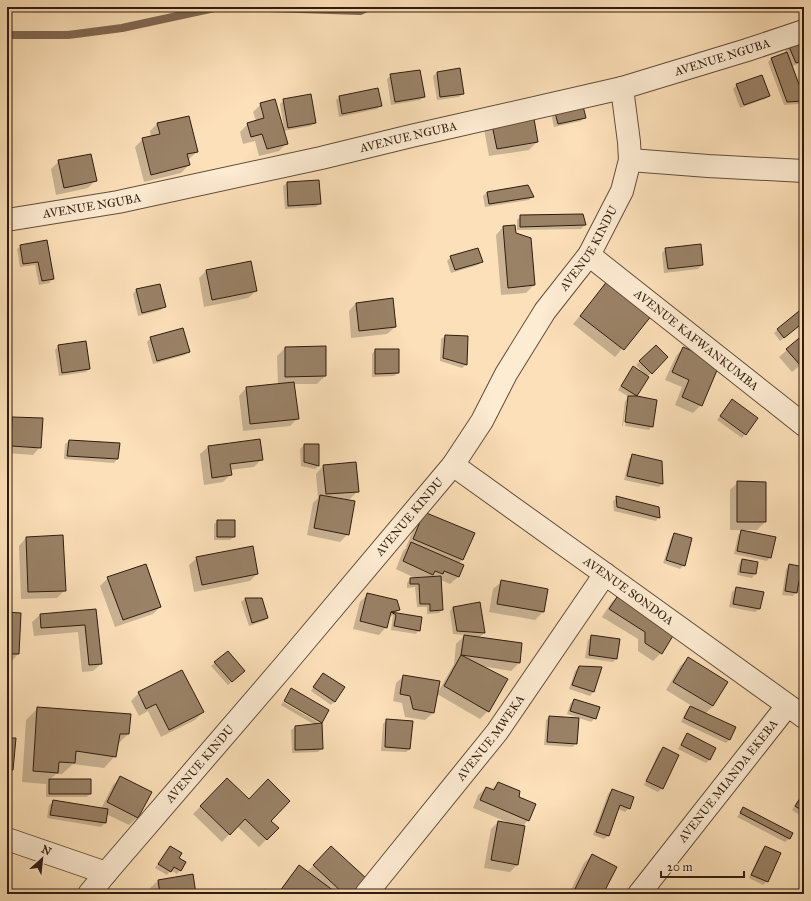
<svg xmlns="http://www.w3.org/2000/svg" width="811" height="901" font-family="'IM FELL Great Primer',serif">
<style>
.shadow{fill:#0003;fill-rule:evenodd}
.lines{fill:none;stroke-linecap:round;stroke-linejoin:round}
.stream{stroke:#816952;stroke-width:8}
.building{fill:#9a8267;stroke:#301c0e}
.minor-casing{stroke:#634d39;stroke-width:24}
.minor{stroke:#fdebd2;stroke-width:22}
.labels{text-anchor:middle;dominant-baseline:central;stroke-width:3;stroke-linejoin:round;paint-order:stroke}
.street-label{font-size:12px;fill:#301c0e;stroke:#fdebd2}
</style>
<rect width="100%" height="100%" fill="#fce0b9"/>
<filter id="stains"><feTurbulence type="fractalNoise" baseFrequency=".005" numOctaves="4"/><feColorMatrix values="0 0 0 0 .2 0 0 0 0 .09 0 0 0 0 .02 0 0 0 .5 -.17"/></filter>
<radialGradient id="worn" r=".72"><stop offset=".6" stop-color="#630" stop-opacity="0"/><stop offset="1" stop-color="#630" stop-opacity=".3"/></radialGradient>
<path class="shadow" d="M804 38V61L791 67 804 100 800 104 784 105 768 62 771 59 786 53 783 45Z
M459 69 463 93 459 97 437 100 433 76 437 73Z
M391 75 424 97 420 100 391 105 387 79Z
M737 85 769 96 765 99 740 108 733 89Z
M340 97 380 106 377 109 339 117 336 100Z
M284 100 315 123 311 126 283 131 287 143 279 151 259 156 255 141 243 144 240 132 248 124 256 121 253 112 261 104 282 128H284L280 104ZM261 107H263L265 123Z
M551 113 584 118 581 121 554 127Z
M492 121 537 142 529 150 489 156 484 129Z
M157 124 197 152 188 160 189 165 181 173 144 182 135 147 143 139 151 137 150 131Z
M59 161 96 180 88 188 56 195 51 169Z
M287 183 320 203 316 207 285 209 283 186Z
M487 192 532 197 529 200 485 207 483 196Z
M521 216 585 225 581 229 517 230V220Z
M503 227 515 233 534 285 526 293 501 295 496 235Z
M46 242 53 279 49 283 39 285 35 265 20 267 17 249 21 246Z
M666 249 702 265 698 269 664 273 662 253Z
M451 257 482 261 478 265 451 273 447 261Z
M206 271 256 291 248 298 204 307 199 278Z
M608 282 650 315 615 357 573 324Z
M136 290 165 306 161 310 138 316 133 294Z
M356 303 395 327 387 334 351 338 349 311Z
M804 309V322L780 341 774 333Z
M804 335V362L792 372 779 357Z
M445 336 467 337 466 365 462 368 440 361 441 339Z
M151 338 189 351 185 355 153 364 147 342Z
M58 346 89 369 86 372 59 376 55 350Z
M656 346 667 357 648 376 636 397 652 426 649 430 625 426 629 399H627L623 426H622L625 401 629 397 618 390 633 367 646 376 636 365Z
M285 348 325 376 317 384H294L298 418 290 426 243 431 239 396 246 388 278 385 277 356Z
M683 348 719 363 701 405 693 413 675 405 682 387 665 380 676 356Z
M375 350 398 373 394 376 372 377V354Z
M728 404 745 434 742 438 717 420Z
M13 418 40 447 33 455 7 453V423Z
M259 440 262 459 254 467 230 470 231 474 223 482 204 485 200 454 208 447Z
M69 441 118 444 117 459 114 463 64 459 65 444Z
M304 445 318 466 315 469 301 466 300 449Z
M633 455 661 461 662 484 659 487 624 480 629 459Z
M323 466 358 491 350 499 345 500 348 534 340 542 307 535 313 503 318 498 316 474Z
M738 482 765 522 757 530H730V490Z
M617 498 659 517 656 521 614 511 613 501Z
M425 513 463 559 458 564 463 566 458 577 450 584 441 580 442 610 439 613 427 614V607H417L415 587 407 588V583L410 579H417L396 569 403 551 407 547H406L417 521Z
M218 521 234 537 230 540H214V524Z
M742 531 770 557 767 561 734 554 738 535Z
M674 534 684 565 680 569 663 563 671 538Z
M26 538 65 590 57 598 21 599 19 546Z
M197 558 257 574 250 581 194 592 189 565Z
M742 560 755 574 752 578 737 575 739 564Z
M789 565 804 568V585L798 584 796 593 793 596 782 595 786 569Z
M108 578 160 607 153 614 115 627 100 586Z
M501 582 547 590 543 612 535 620 489 612 493 589Z
M736 588 759 609 755 612 729 607 732 592Z
M368 594 398 610 395 614 419 630 416 634 391 630 393 615 388 618 386 627 379 635 353 629 360 602Z
M619 595 661 653 653 661 638 651V639L602 617 611 603Z
M245 599H262L267 617 264 621 249 626 241 602Z
M479 603 484 633 479 638 521 644 519 663 511 671 481 666 488 711 480 719 437 694 454 664 456 644 465 635 453 634 450 611 453 607Z
M96 610 101 664 93 671 82 672 78 632 34 636 32 622 40 615Z
M7 613 18 654 11 662H7Z
M592 636 617 658 613 662 585 658 588 640Z
M688 659 727 682 713 706 705 714 730 739 726 743 681 722 687 710 692 706 666 690 680 666Z
M215 663 240 675 228 685 211 666Z
M579 667 601 668 593 692 590 696 569 689 575 671Z
M323 674 335 701 331 705 311 691Z
M404 676 433 713 425 720 405 717 402 703 393 701 396 683Z
M139 693 203 712 195 720 161 737 148 711 139 716 131 701Z
M574 700 595 718 591 722 567 714 570 704Z
M283 702 321 724 322 748 318 752 292 753 291 730 295 727 315 725 281 705Z
M38 708 128 734 117 745 115 756 104 768 73 764 62 774H56L49 780 90 794 87 797H46V784L22 782 26 720Z
M549 717 576 743 573 747 544 745 546 720Z
M387 720 410 749 406 752 381 751 383 724Z
M687 734 715 749 709 760 706 763 678 749 684 738Z
M7 739 12 770 7 775Z
M663 748 662 788 658 792 644 785 659 752Z
M121 777 150 792 137 818 129 825 106 814 105 823 101 827 47 818 49 805 53 802 101 809 113 785Z
M227 780 277 828 259 847 237 826 222 842 193 814Z
M498 783 518 797 528 820 523 826 518 864 510 872 484 868 491 829 498 822H507L473 808 478 795 486 788 491 790Z
M612 790 629 808 625 812 618 809 608 836 604 839 593 835 608 794Z
M804 791V812L801 816 792 810Z
M744 808 792 833 789 839 785 842 737 817Z
M170 847 178 859 180 870 177 874 171 870 167 875 155 868Z
M765 847 767 881 763 885 749 878 761 851Z
M324 855 352 894H277L292 874 299 866 307 872Z
M592 855 602 894H569L584 863Z
M158 881 195 894H151L150 888Z"/>
<g class="lines">
<path class="stream" d="M242 7 360 11 369 7
M7 35H68L122 28 219 7"/>
</g>
<path class="building" d="M804 36V60L796 63 786 40Z
M787 52 804 98V101L787 102 771 58Z
M460 68 464 94 440 97 437 72Z
M420 70 425 97 395 102 390 74Z
M762 75 770 96 744 105 736 84Z
M378 88 382 106 342 114 339 96Z
M311 94 316 123 288 128 283 99Z
M275 99 288 144 267 149 262 134 251 137 247 123 264 118 260 103Z
M582 102 586 118 558 124 554 109Z
M533 113 538 142 497 149 491 120Z
M189 116 198 152 187 154 190 165 151 175 142 138 160 134 157 123Z
M91 154 97 181 64 188 58 160Z
M319 180 321 204 288 206 287 182Z
M528 185 534 197 489 204 487 192Z
M583 214 586 225 520 227V215Z
M515 225 516 233 531 238 535 285 508 288 503 226Z
M47 240 54 279 42 281 38 262 23 264 20 245Z
M701 244 703 265 668 269 665 248Z
M478 248 483 262 455 270 450 256Z
M251 261 257 291 212 300 206 270Z
M608 280 652 315 624 350 580 316Z
M160 284 166 307 142 313 136 289Z
M393 298 396 327 359 331 356 303Z
M804 307V322L784 338 777 329Z
M183 328 190 352 157 361 150 337Z
M804 334V362L800 365 786 349Z
M445 335 468 336 467 365 443 358Z
M86 341 90 369 62 373 58 345Z
M656 345 668 357 652 374 639 361Z
M326 346V376L285 377V347Z
M683 347 720 363 702 406 682 397 689 380 672 372Z
M375 349H399V373L375 374Z
M633 366 649 377 637 396 621 386Z
M294 382 299 419 250 424 246 387Z
M628 396H637L657 400 653 427 625 422Z
M732 399 758 418 746 435 720 416Z
M12 417 43 418 41 448 11 446Z
M260 439 263 460 230 464 232 475 212 478 208 446Z
M69 440 120 443 118 459 67 456Z
M304 444H319V466L304 462Z
M632 454 662 461 663 484 627 476Z
M356 462 359 492 326 494 323 465Z
M737 481 766 482V522H737Z
M320 495 355 501 349 535 314 528Z
M616 496 659 507 660 518 617 507Z
M424 512 475 533 463 560 413 539Z
M217 520H235V537H217Z
M741 530 776 537 771 558 737 551Z
M674 533 692 538 685 566 666 560Z
M63 535 66 591 28 592 26 537Z
M411 542 464 565 459 577 444 571 443 574 435 571 433 575 403 561Z
M253 546 258 574 202 585 196 557Z
M742 559 758 562 756 574 740 572Z
M146 564 161 607 123 620 107 577Z
M789 564 804 567V582L799 581 797 593 785 591Z
M441 576 443 610 430 611V604H420L419 584H410V578Z
M501 580 548 589 544 612 497 604Z
M736 587 764 592 760 609 733 604Z
M367 593 397 600 400 610 391 612 387 628 360 621Z
M619 594 677 629 662 654 645 643V632L609 609Z
M245 598H262L268 618 252 623Z
M480 602 485 633 457 631 453 607Z
M96 609 102 664 89 665 85 625 41 628 40 614Z
M7 612 21 613 19 654H7Z
M391 612 422 617 420 631 394 626 396 615Z
M464 635 522 643 520 663 461 655Z
M591 635 620 639 617 659 589 655Z
M228 651 245 671 232 682 214 662Z
M461 655 508 679 489 712 444 686Z
M688 657 728 682 713 706 673 682Z
M579 666 602 667 594 692 572 685Z
M182 670 204 712 169 730 156 704 146 709 138 692Z
M323 673 345 687 335 702 313 687Z
M403 675 440 681 434 713 413 709 410 696 400 694Z
M291 688 329 710 322 723 284 701Z
M574 699 600 707 596 719 570 711Z
M690 706 736 727 730 740 684 718Z
M37 707 131 714 129 734H120L116 757 76 751 75 763 59 762 58 773 33 771Z
M549 716 579 718 577 744 547 742Z
M386 719 413 721 410 749 385 747Z
M322 723 323 749 295 750V726Z
M687 733 716 748 710 760 681 745Z
M7 738H16L13 770H7Z
M663 747 679 755 663 789 646 781Z
M120 776 152 792 138 818 107 802Z
M227 778 249 799 268 779 290 801 271 821 279 828 267 840 245 819 230 835 200 806Z
M49 779H91V794H49Z
M498 782 520 791 519 797 536 804 529 821 480 800 486 787 494 790Z
M612 789 634 797 630 809 620 805 609 836 596 832Z
M804 792V812L795 806Z
M53 800 108 809 106 823 50 815Z
M743 807 793 833 790 839 740 813Z
M498 821 525 826 518 865 491 860Z
M170 846 182 853 179 858 186 862 181 871 174 867 171 872 158 864Z
M331 846 367 879 353 894H344L313 865Z
M765 846 781 853 768 882 751 875Z
M592 854 617 867 603 894H580L574 891Z
M299 865 338 894H285L280 891Z
M193 874 196 894H160L158 880Z
M264 889 271 894H260Z"/>
<g class="lines">
<g class="minor-casing">
<g id="minor">
<path d="M630 160 708 166 804 171"/>
<path id="s1" d="M7 220 118 202 321 158 411 136 622 88 747 50 804 31"/>
<path id="s2" d="M589 255 804 425"/>
<path id="s3" d="M453 465 605 574 804 717"/>
<path d="M7 839 106 873"/>
<path id="s4" d="M89 894 106 873 284 666 453 465 482 421 506 374 545 311 589 255 622 191 630 160 629 142 622 88"/>
<path id="s5" d="M366 894 497 732 605 574"/>
<path id="s6" d="M639 894 787 706"/>
</g>
</g>
<use href="#minor" class="minor"/>
</g>
<g class="labels">
<g class="street-label">
<text stroke="none"><textPath href="#s1" startOffset="734">AVENUE NGUBA</textPath></text>
<text stroke="none"><textPath href="#s1" startOffset="410">AVENUE NGUBA</textPath></text>
<text stroke="none"><textPath href="#s1" startOffset="86">AVENUE NGUBA</textPath></text>
<text stroke="none"><textPath href="#s4" startOffset="819">AVENUE KINDU</textPath></text>
<text stroke="none"><textPath href="#s2" startOffset="137">AVENUE KAFWANKUMBA</textPath></text>
<text stroke="none"><textPath href="#s4" startOffset="495">AVENUE KINDU</textPath></text>
<text stroke="none"><textPath href="#s3" startOffset="216">AVENUE SONDOA</textPath></text>
<text stroke="none"><textPath href="#s5" startOffset="200">AVENUE MWEKA</textPath></text>
<text stroke="none"><textPath href="#s4" startOffset="171">AVENUE KINDU</textPath></text>
<text stroke="none"><textPath href="#s6" startOffset="144">AVENUE MIANDA EKEBA</textPath></text>
</g>
</g>
<rect width="811" height="901" fill="none" stroke="#fce0b9" stroke-width="24"/>
<rect x="8" y="8" width="795" height="885" fill="none" stroke="#301c0e" stroke-width="2"/>
<rect x="12" y="12" width="787" height="877" fill="none" stroke="#301c0e"/>
<g transform="translate(42 859) rotate(27)" stroke="#fdebd2" stroke-width="3" paint-order="stroke">
<path d="M0-3L7 15L0 10L-7 15Z" fill="#301c0e"/>
<text y="-6" font-size="11" font-weight="bold" text-anchor="middle" fill="#301c0e">N</text>
</g>
<path d="M661 871v6h83v-6" fill="none" stroke="#301c0e" stroke-width="2"/>
<text x="667" y="871" font-size="12" fill="#301c0e" stroke="#fdebd2" stroke-width="3" paint-order="stroke">20 m</text>
<rect width="100%" height="100%" filter="url(#stains)"/>
<rect width="100%" height="100%" fill="url(#worn)"/>
</svg>
